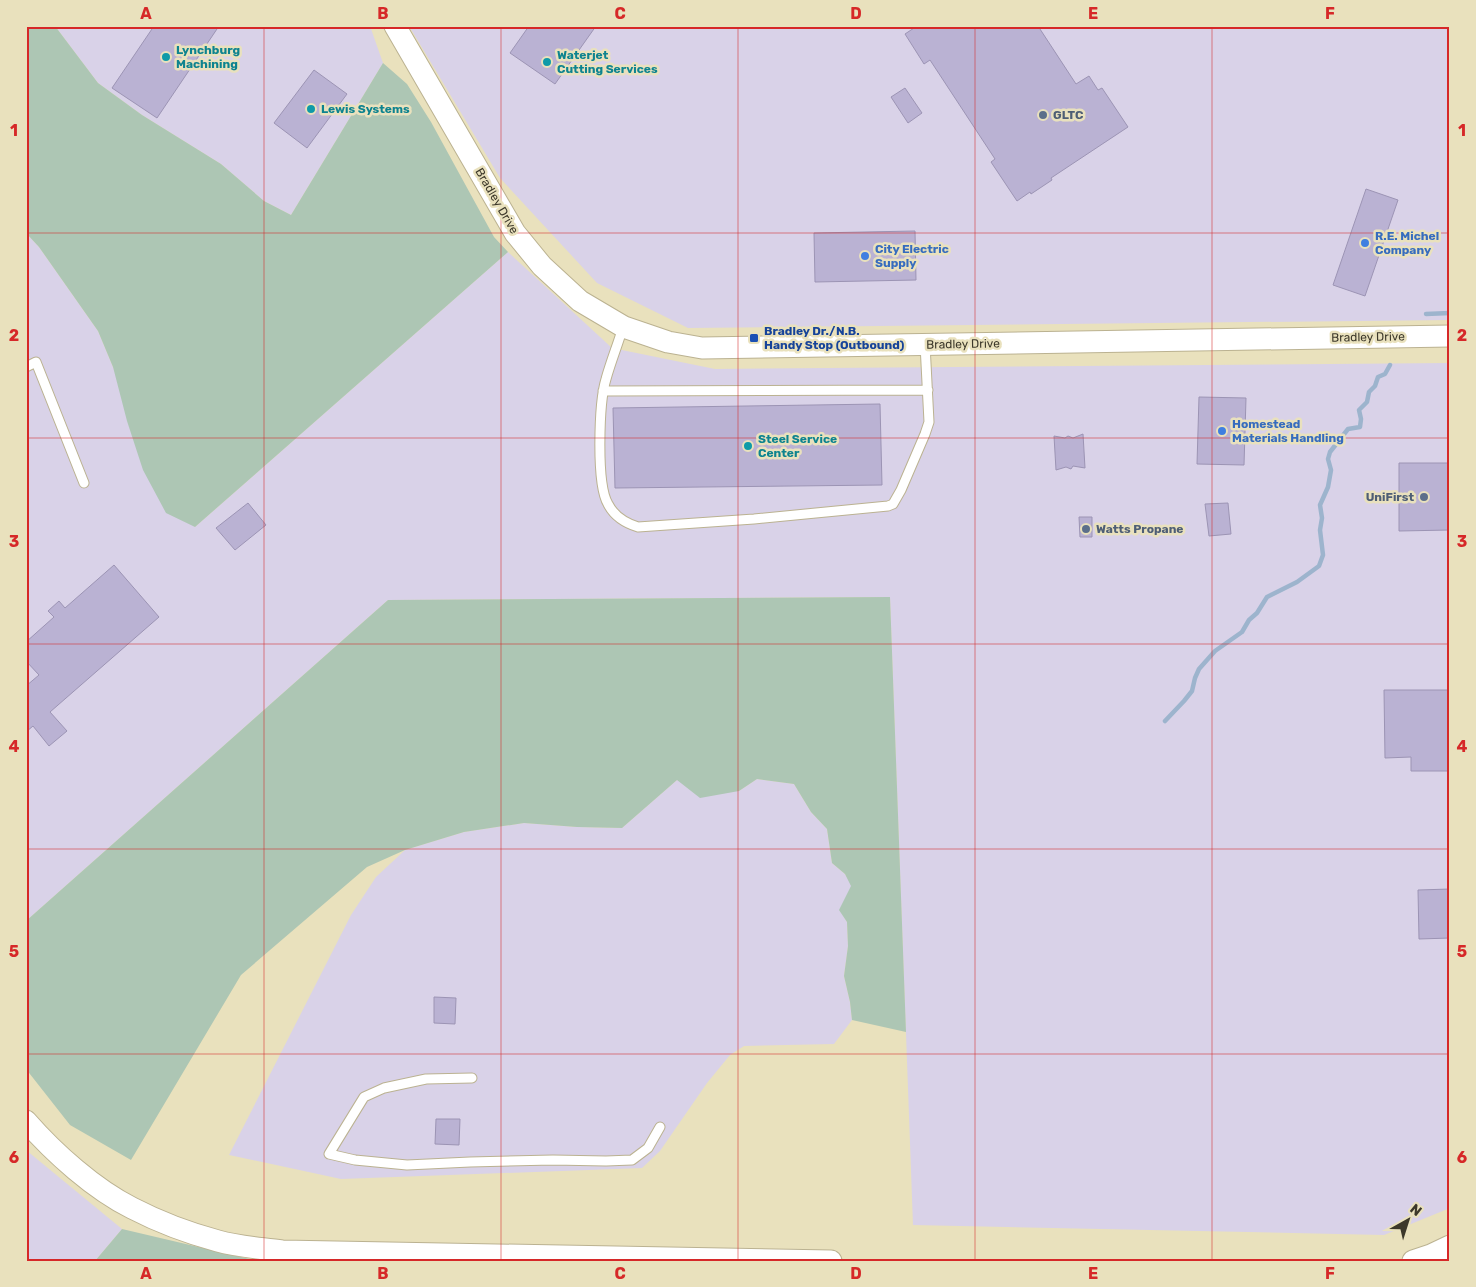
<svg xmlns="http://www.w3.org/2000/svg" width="1476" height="1287" font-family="Rubik,sans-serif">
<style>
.industrial{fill:#d9d2e8}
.green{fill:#adc6b4}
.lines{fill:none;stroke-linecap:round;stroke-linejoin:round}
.stream{stroke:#9db4cd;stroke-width:4.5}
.building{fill:#bab2d3;stroke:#9c94b4}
.service-casing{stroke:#bbb291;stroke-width:11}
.tertiary-casing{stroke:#bbb291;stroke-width:23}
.service{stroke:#fff;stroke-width:9}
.tertiary{stroke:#fff;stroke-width:21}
.grid{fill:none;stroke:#d62828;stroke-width:1;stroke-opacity:0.55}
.culture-dot{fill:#0f9aa8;stroke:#e9e1bd;stroke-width:2}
.service-dot{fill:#5c6f8a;stroke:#e9e1bd;stroke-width:2}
.shop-dot{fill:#3f7fe0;stroke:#e9e1bd;stroke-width:2}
.transit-dot{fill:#1a4fb4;stroke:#e9e1bd;stroke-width:2}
.labels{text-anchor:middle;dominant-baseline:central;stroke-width:5;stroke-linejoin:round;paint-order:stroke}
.culture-label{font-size:12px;font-weight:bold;fill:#0d838f;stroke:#e9e1bd;text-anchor:start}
.service-label{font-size:12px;font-weight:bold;fill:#4e5e75;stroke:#e9e1bd;text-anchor:start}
.street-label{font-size:12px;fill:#3c382a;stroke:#e9e1bd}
.shop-label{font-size:12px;font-weight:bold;fill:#366cbe;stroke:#e9e1bd;text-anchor:start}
.transit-label{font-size:12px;font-weight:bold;fill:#164399;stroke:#e9e1bd;text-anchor:start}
.neatline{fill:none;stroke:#d62828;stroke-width:2}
.grid-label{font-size:16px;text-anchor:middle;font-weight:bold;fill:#d62828}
</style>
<rect width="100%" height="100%" fill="#e9e1bd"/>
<path class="industrial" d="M55 26H370L383 63 291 215 264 201 221 164 142 115 98 83Z
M409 26H1450V320L688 328 597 283 500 178Z
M26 233 39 247 98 331 113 367 195 527 508 252 612 348 715 369 1450 363V1208L1384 1235 913 1225 890 597 388 600 26 921Z
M757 779 794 784 811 812 827 829 832 863 845 874 852 886 840 910 847 922 848 946 844 976 850 1002 852 1020 834 1044 744 1046 730 1055 707 1083 660 1151 642 1168 341 1179 229 1155 351 915 376 877 405 850 464 832 524 823 577 827 622 828 677 780 739 791Z
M26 1150 122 1229 95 1261H26Z"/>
<path class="green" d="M26 26H55L98 83 142 115 221 164 264 201 291 215 383 63 407 84 431 122 494 237 508 252 195 527 166 513 143 470 127 421 113 367 98 331 39 247 26 233Z
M890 597 906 1032 852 1020 850 1002 844 976 848 946 847 922 839 910 851 886 845 874 832 863 827 829 811 812 794 784 757 779 739 791 700 798 677 780 622 828 577 827 524 823 464 832 405 850 367 867 241 975 131 1160 70 1125 26 1069V921L388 600Z
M122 1229 258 1261H95Z"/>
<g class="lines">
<path class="stream" d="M1426 314 1450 313
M1165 721 1184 701 1192 691 1195 678 1199 669 1215 651 1242 632 1249 620 1257 613 1267 597 1297 582 1319 566 1323 555 1320 530 1322 518 1320 505 1328 487 1331 470 1328 459 1330 452 1348 429 1360 427 1361 419 1359 410 1367 402 1369 392 1375 386 1378 377 1385 374 1390 365"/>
</g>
<path class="building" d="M154 26H219L157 118 112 88Z
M529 26H596L555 84 510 53Z
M917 26H1038L1076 84 1089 76 1098 90 1102 88 1128 127 1051 178 1052 180 1031 194 1030 192 1017 201 991 162 995 159 930 60 924 64 905 34Z
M314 70 347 94 307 148 274 123Z
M905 88 922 113 908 123 891 97Z
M1366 189 1398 200 1365 296 1333 285Z
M915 231 916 280 815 282 814 233Z
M1199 397 1246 398 1244 465 1197 464Z
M880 404 882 485 615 488 613 408Z
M1083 434 1085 468 1073 466 1071 469 1066 467 1056 470 1054 436 1065 438 1068 436 1073 438Z
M1399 463H1450V530L1399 531Z
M248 503 266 525 235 550 216 528Z
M1228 503 1231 534 1209 536 1205 504Z
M1079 517H1092V537H1080Z
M114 565 159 617 50 712 67 731 49 746 33 726 26 732V686L39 675 26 661V642L54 617 48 611 59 601 65 608Z
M1384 690H1450V771H1411V757L1385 758Z
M1450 889V938L1419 939 1418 890Z
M434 997 456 998 455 1024 434 1023Z
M436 1119H460L459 1145 435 1144Z"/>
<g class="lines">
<g class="service-casing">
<path id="service" d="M623 327C618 344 611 361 606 379 599 402 596 484 608 504 614 516 625 523 638 527L754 519 888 506 893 504 901 490 925 434 929 422 925 344
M26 367 36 362 84 483
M603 391 928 390
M472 1078 426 1079 384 1088 364 1097 329 1154 355 1160 407 1165 470 1162 553 1160 606 1161 632 1160 648 1148 660 1127"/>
</g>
<g class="tertiary-casing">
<path id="tertiary" d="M395 26 515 233 542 266 580 301 624 327 668 342 702 348 1450 336
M26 1121C54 1153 94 1189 132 1208 159 1222 188 1233 218 1241 239 1247 261 1248 282 1251L831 1261
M1413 1261 1431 1255 1450 1246"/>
</g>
<use href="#service" class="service"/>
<use href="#tertiary" class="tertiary"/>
</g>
<path class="grid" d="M264 26V1261M501 26V1261M738 26V1261M975 26V1261M1212 26V1261M26 233H1450M26 438H1450M26 644H1450M26 849H1450M26 1054H1450"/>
<g class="culture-dot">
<circle cx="166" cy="57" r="5"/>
<circle cx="547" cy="62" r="5"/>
<circle cx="311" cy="109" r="5"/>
<circle cx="748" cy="446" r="5"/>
</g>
<g class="service-dot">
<circle cx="1043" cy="115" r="5"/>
<circle cx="1424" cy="497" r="5"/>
<circle cx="1086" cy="529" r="5"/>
</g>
<g class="shop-dot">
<circle cx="1365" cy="243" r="5"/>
<circle cx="865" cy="256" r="5"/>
<circle cx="1222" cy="431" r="5"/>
</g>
<rect class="transit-dot" x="749" y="333" width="10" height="10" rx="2.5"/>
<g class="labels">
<g class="culture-label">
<text x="176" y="50">Lynchburg<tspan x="176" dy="14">Machining</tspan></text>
<text x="557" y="55">Waterjet<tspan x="557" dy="14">Cutting Services</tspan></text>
<text x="321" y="109">Lewis Systems</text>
<text x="758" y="439">Steel Service<tspan x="758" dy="14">Center</tspan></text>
</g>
<g class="service-label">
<text x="1053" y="115">GLTC</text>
<text x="1414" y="497" text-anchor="end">UniFirst</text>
<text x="1096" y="529">Watts Propane</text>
</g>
<g class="street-label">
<text transform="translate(497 201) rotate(60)">Bradley Drive</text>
<text transform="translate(1368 337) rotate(-1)">Bradley Drive</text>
<text transform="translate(963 344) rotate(-1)">Bradley Drive</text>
</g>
<g class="shop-label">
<text x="1375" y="236">R.E. Michel<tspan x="1375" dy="14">Company</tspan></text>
<text x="875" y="249">City Electric<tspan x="875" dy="14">Supply</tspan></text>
<text x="1232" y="424">Homestead<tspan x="1232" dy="14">Materials Handling</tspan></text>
</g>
<g class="transit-label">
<text x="764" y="331">Bradley Dr./N.B.<tspan x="764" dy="14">Handy Stop (Outbound)</tspan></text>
</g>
</g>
<rect width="1476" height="1287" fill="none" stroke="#e9e1bd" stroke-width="55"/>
<g transform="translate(1408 1220) rotate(39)" stroke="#e9e1bd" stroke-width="4" paint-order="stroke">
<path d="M0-4L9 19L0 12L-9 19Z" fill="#3c382a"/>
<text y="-8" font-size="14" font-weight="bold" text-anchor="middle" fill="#3c382a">N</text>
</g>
<rect x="28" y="28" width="1420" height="1232" class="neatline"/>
<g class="grid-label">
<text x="146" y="19">A</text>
<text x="383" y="19">B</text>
<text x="620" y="19">C</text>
<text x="856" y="19">D</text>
<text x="1093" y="19">E</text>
<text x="1330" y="19">F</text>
<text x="14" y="136">1</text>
<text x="1462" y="136">1</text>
<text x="14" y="341">2</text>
<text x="1462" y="341">2</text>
<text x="14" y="547">3</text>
<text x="1462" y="547">3</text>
<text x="14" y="752">4</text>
<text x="1462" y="752">4</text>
<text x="14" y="957">5</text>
<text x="1462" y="957">5</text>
<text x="14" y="1163">6</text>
<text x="1462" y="1163">6</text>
<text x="146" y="1279">A</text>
<text x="383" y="1279">B</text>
<text x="620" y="1279">C</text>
<text x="856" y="1279">D</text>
<text x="1093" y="1279">E</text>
<text x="1330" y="1279">F</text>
</g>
</svg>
